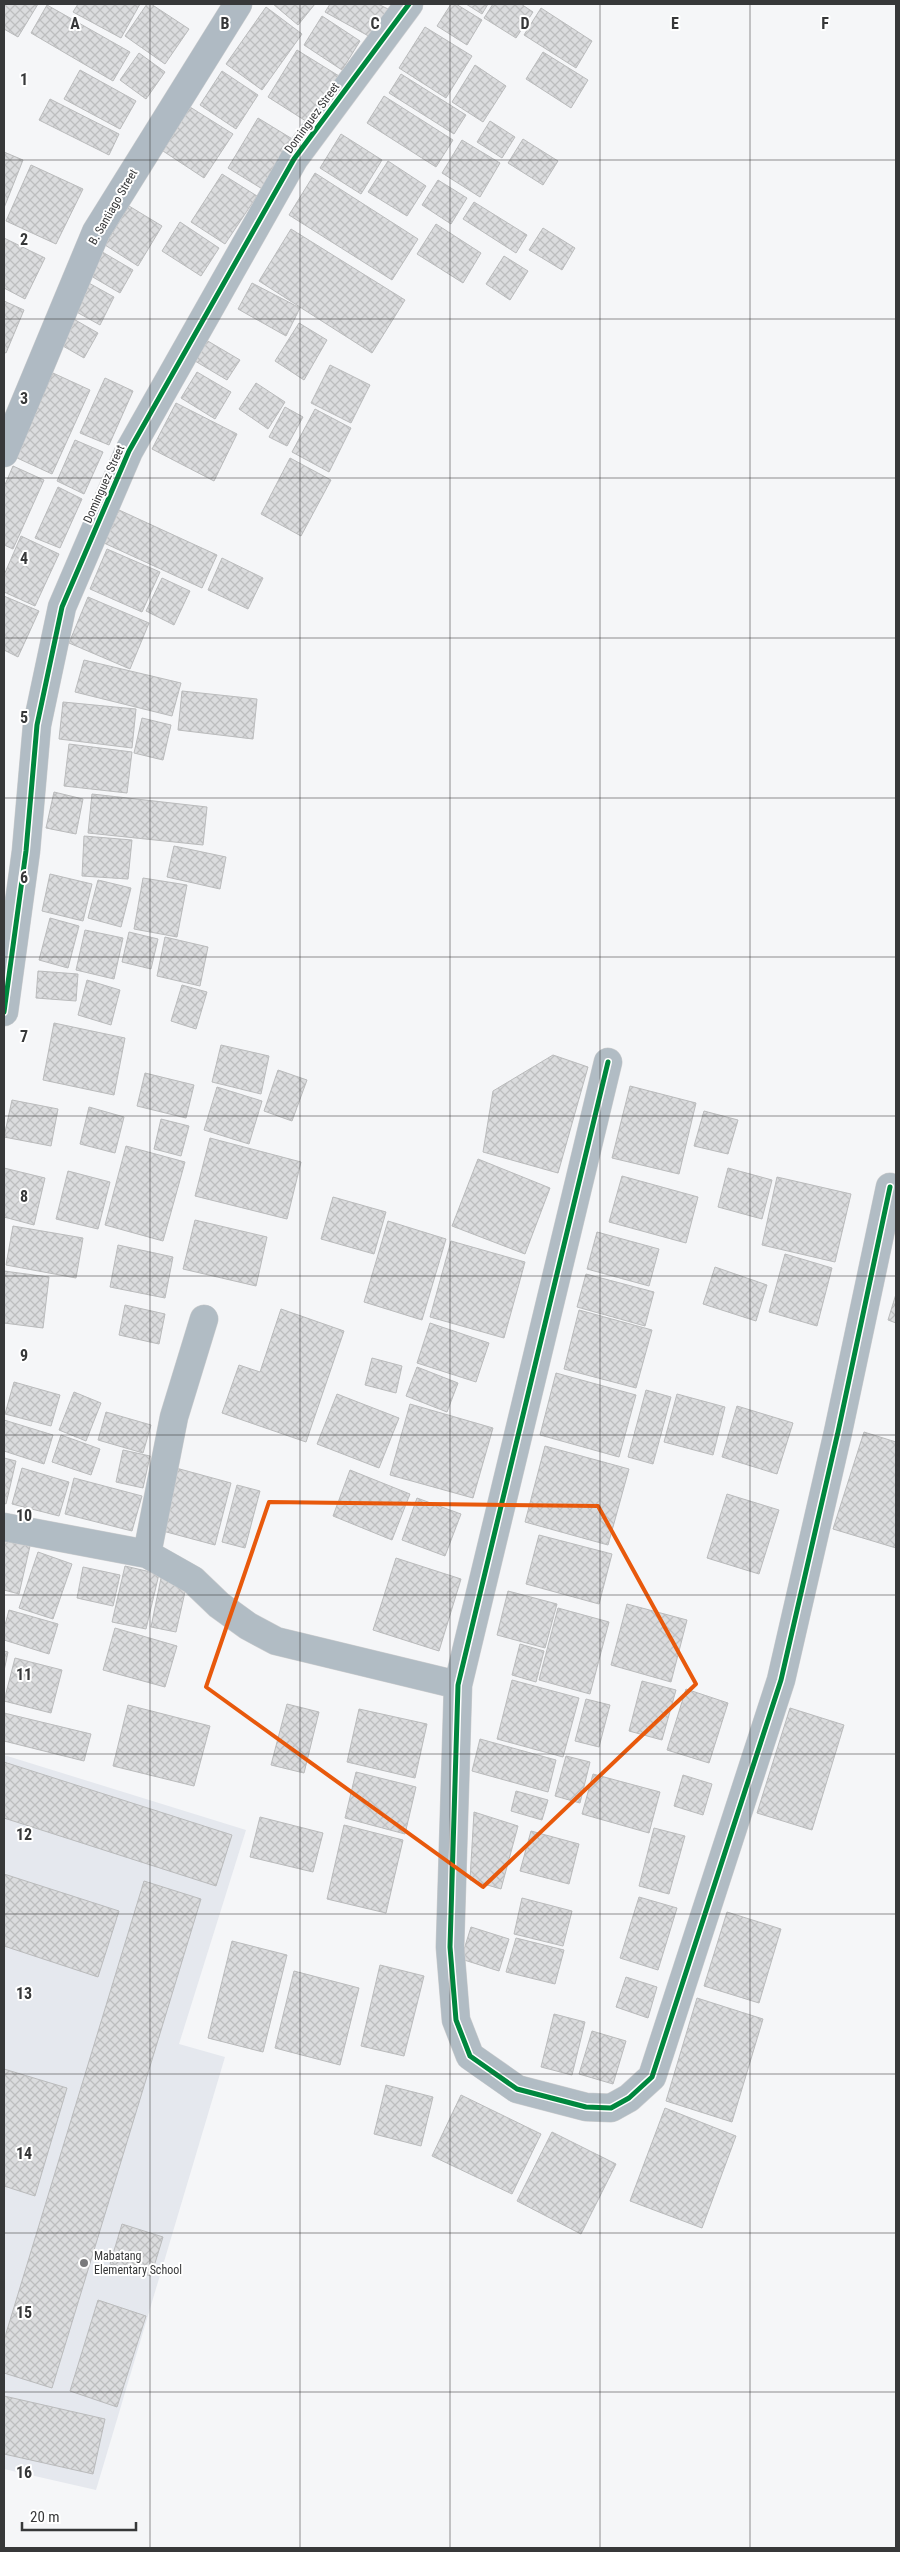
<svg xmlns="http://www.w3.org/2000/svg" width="900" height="2552" font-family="'Roboto Condensed',sans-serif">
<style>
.built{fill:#e5e8ee}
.building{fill:url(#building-cross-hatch);stroke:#babbbc}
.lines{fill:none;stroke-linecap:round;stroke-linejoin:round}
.minor-casing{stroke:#d0d0d1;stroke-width:29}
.secondary-casing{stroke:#d0d0d1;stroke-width:29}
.minor{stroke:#b1bcc4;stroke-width:28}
.secondary{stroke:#afbac3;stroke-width:28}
.cycleway-casing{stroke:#fff;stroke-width:8}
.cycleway{stroke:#00873e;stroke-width:5}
.marked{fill:none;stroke:#e8590c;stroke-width:4;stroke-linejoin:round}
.grid{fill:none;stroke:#373839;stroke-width:1;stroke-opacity:0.55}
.poi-dot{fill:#7a7a7c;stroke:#fff;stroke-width:2}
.labels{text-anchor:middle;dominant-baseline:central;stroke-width:4;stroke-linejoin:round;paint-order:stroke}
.street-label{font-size:12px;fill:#373839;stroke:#fff}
.poi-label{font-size:12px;fill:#373839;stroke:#fff;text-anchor:start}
.grid-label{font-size:16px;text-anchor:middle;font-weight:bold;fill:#373839;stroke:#fff;stroke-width:4;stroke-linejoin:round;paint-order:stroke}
</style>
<defs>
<pattern id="building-cross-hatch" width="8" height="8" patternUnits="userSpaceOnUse" patternTransform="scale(1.25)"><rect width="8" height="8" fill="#dbdcde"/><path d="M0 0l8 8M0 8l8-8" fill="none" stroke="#bdbebf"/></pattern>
</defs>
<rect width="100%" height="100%" fill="#f5f6f8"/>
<path class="built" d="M4 1755 246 1830 179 2044 225 2057 96 2490 4 2469Z"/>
<path class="building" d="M4 4H38L18 37 4 29Z
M78 4H140L121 38 73 12Z
M147 4H151L189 29 165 64 125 36Z
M273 4H315L298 25Z
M330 4H378L390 10 374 39 325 12Z
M451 4H456L482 20 467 45 437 26Z
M466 4H488L482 14Z
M493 4H521L533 12 516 38 484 18Z
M47 5 130 52 113 81 31 33Z
M266 7 302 34 262 90 226 64Z
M541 8 592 41 576 68 524 35Z
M322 16 360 41 342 70 304 45Z
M425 27 472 56 446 98 399 68Z
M297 50 339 76 309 123 268 97Z
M543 52 588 80 571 108 526 79Z
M139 53 165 72 146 99 120 80Z
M475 65 506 86 483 122 452 102Z
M80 70 136 101 120 129 64 99Z
M222 71 258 95 236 129 200 105Z
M401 74 466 115 454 134 389 93Z
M384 96 453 140 436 167 367 123Z
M50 99 119 134 109 155 39 120Z
M190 107 233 134 204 178 163 151Z
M258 118 294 140 264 190 228 168Z
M490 121 515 137 502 158 477 142Z
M341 134 382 160 361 194 320 168Z
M523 139 558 161 543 185 508 163Z
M462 140 500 163 480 197 442 173Z
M4 152 23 160 4 208Z
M388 161 426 186 407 216 368 192Z
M31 165 83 189 56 244 6 221Z
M315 173 418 239 392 280 289 215Z
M222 174 257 196 225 244 191 222Z
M438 180 467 198 451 224 422 205Z
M474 202 527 235 516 253 463 219Z
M129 206 162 226 138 266 105 245Z
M180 222 219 248 201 276 162 251Z
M436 224 481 253 463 283 417 254Z
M543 228 575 248 562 270 529 250Z
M291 229 405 300 372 353 259 281Z
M4 238 45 258 25 299 4 288Z
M99 250 133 270 120 293 86 273Z
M504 256 528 271 510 300 486 284Z
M87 282 114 297 100 325 73 310Z
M252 283 300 308 286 336 238 309Z
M4 301 24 310 6 353 4 352Z
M70 317 98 333 84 358 56 342Z
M299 323 327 340 304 380 275 361Z
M201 337 240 360 227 380 190 358Z
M330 365 370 385 351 423 311 403Z
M197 372 231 392 215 419 181 398Z
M53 373 90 390 52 474 15 457Z
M105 378 133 391 109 445 80 433Z
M256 383 285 402 268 429 239 409Z
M176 403 237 434 214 481 152 449Z
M285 407 303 417 287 446 269 437Z
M315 409 351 428 329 472 292 452Z
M75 440 103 452 84 494 57 481Z
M290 458 331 480 301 536 261 514Z
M13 466 44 480 13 549 4 545V487Z
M58 487 82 499 60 548 35 538Z
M119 510 217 555 202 588 104 543Z
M21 536 59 554 35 606 4 592V575Z
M107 549 160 572 142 612 90 589Z
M222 558 263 578 248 609 208 590Z
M162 578 190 591 174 625 146 611Z
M4 596 39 611 18 657 4 650Z
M88 597 149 623 130 669 69 643Z
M84 660 181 683 172 716 75 692Z
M182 691 257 699 253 739 178 730Z
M63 702 136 709 132 748 59 739Z
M142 718 171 725 163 760 134 753Z
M69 744 132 752 127 793 64 786Z
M54 792 83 799 76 834 46 828Z
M92 794 207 807 203 845 88 833Z
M84 836 132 840 128 879 82 876Z
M174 846 226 857 220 889 167 877Z
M50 874 92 884 83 921 42 911Z
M143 878 187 885 177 937 134 929Z
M98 880 131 888 121 927 88 918Z
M50 918 79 926 68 968 39 960Z
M85 930 123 938 114 979 76 970Z
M129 932 158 939 151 969 122 962Z
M165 937 208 947 200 986 157 976Z
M38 971 78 974 76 1001 36 998Z
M87 980 120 990 111 1025 78 1015Z
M182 985 207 992 196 1029 171 1021Z
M54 1023 125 1038 114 1095 43 1080Z
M221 1045 269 1056 261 1094 212 1082Z
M553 1055 588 1067 558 1173 483 1152 493 1091Z
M278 1070 307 1080 292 1121 264 1111Z
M145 1073 194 1085 186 1118 137 1106Z
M630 1086 696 1103 679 1174 612 1158Z
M217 1087 262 1101 249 1144 204 1130Z
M12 1100 58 1109 51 1146 4 1137Z
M89 1107 124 1117 115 1153 80 1144Z
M704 1111 738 1120 728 1154 694 1146Z
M161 1119 189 1126 181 1156 154 1149Z
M210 1138 301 1162 287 1219 195 1196Z
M126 1146 185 1162 163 1241 105 1225Z
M478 1159 550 1188 525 1254 452 1226Z
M4 1168 45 1178 34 1225 4 1217Z
M728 1168 772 1180 762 1219 718 1207Z
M68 1171 110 1182 98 1229 56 1219Z
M622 1176 698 1197 686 1243 609 1222Z
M777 1177 851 1194 835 1262 762 1245Z
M333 1197 386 1212 374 1254 321 1239Z
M195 1220 267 1237 256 1286 183 1269Z
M388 1221 446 1239 422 1320 364 1302Z
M13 1226 83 1238 76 1278 6 1265Z
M597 1232 659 1249 649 1286 587 1269Z
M451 1241 525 1262 504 1338 430 1317Z
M118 1245 173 1257 165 1298 110 1287Z
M785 1254 832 1268 817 1326 769 1312Z
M715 1267 767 1285 756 1321 703 1304Z
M4 1271 49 1277 43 1328 4 1323Z
M586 1274 654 1292 645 1326 577 1307Z
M896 1294V1323L888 1320Z
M125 1305 165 1314 159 1344 119 1335Z
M281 1309 344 1331 306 1442 222 1413 239 1365 260 1372Z
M579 1310 652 1330 636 1388 564 1369Z
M430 1323 489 1343 476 1382 417 1363Z
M372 1358 402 1366 396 1393 365 1385Z
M417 1367 458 1383 447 1412 406 1396Z
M556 1373 636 1395 619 1457 540 1435Z
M14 1382 60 1395 51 1426 5 1414Z
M646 1390 671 1397 653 1464 628 1457Z
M74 1392 101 1403 86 1441 59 1430Z
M337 1394 399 1418 379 1468 317 1444Z
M677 1394 725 1407 713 1455 664 1442Z
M410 1404 493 1428 473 1498 390 1475Z
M737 1406 793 1423 777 1474 722 1457Z
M106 1412 151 1425 143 1453 98 1440Z
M4 1420 53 1435 44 1464 4 1451Z
M864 1432 896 1442V1548L833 1529Z
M61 1435 100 1449 91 1475 52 1462Z
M545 1446 629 1469 608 1545 525 1522Z
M123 1450 150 1456 143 1488 116 1482Z
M4 1458 16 1461 6 1504 4 1503Z
M22 1468 69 1482 59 1516 12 1504Z
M176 1468 231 1483 215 1545 159 1530Z
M350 1470 410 1494 392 1540 333 1516Z
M74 1478 142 1496 132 1531 65 1514Z
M237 1485 260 1491 245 1548 222 1542Z
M727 1494 779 1510 759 1574 707 1558Z
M417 1498 461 1514 445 1556 402 1540Z
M539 1535 612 1554 599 1604 526 1584Z
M4 1539 30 1546 19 1594 4 1590Z
M38 1552 72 1564 53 1619 19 1608Z
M396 1558 461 1579 439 1651 373 1630Z
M125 1566 159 1574 146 1629 112 1622Z
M83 1567 120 1575 113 1606 77 1598Z
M161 1578 187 1583 176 1632 151 1627Z
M508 1591 557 1604 545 1648 497 1635Z
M627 1604 687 1620 671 1682 611 1665Z
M558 1608 609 1622 590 1694 539 1680Z
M9 1610 58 1624 49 1654 4 1640V1629Z
M115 1628 177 1646 165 1687 103 1670Z
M520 1644 544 1651 536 1682 512 1675Z
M4 1651 8 1652 4 1671Z
M15 1658 62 1670 51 1713 4 1701Z
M512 1680 579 1698 563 1757 497 1739Z
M642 1681 676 1690 662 1740 629 1731Z
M686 1689 728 1703 709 1763 667 1750Z
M586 1699 610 1705 599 1747 575 1741Z
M287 1704 319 1712 304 1773 271 1765Z
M128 1705 210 1726 194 1786 113 1766Z
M790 1708 844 1725 812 1830 757 1813Z
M359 1709 427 1724 415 1778 347 1762Z
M4 1713 91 1734 84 1761 4 1741Z
M480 1739 556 1760 548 1792 472 1771Z
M566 1756 590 1762 580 1803 555 1796Z
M4 1762 232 1835 216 1886 4 1818Z
M356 1772 416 1787 405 1834 345 1818Z
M593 1774 660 1792 649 1833 582 1814Z
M683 1775 712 1784 703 1815 674 1806Z
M516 1791 548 1800 542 1820 511 1811Z
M474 1812 518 1826 501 1889 470 1880Z
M260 1817 323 1833 313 1872 250 1857Z
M344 1825 403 1840 386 1913 327 1899Z
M654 1828 685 1836 669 1894 639 1886Z
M531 1831 579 1844 569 1884 520 1871Z
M4 1874 119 1911 98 1977 4 1946Z
M144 1881 201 1899 52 2388 4 2373V2340Z
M639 1897 677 1908 658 1970 620 1958Z
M522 1898 572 1911 563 1946 514 1934Z
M727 1912 781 1929 759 2003 704 1986Z
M471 1927 509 1939 499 1971 461 1959Z
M516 1938 564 1950 555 1984 506 1972Z
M232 1941 287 1955 263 2052 208 2038Z
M380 1965 424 1976 404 2056 361 2046Z
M294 1971 359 1988 340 2065 275 2048Z
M626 1977 657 1987 648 2018 616 2007Z
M697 1998 763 2019 732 2122 666 2101Z
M554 2014 585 2022 572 2075 541 2067Z
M592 2031 626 2041 613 2084 579 2074Z
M4 2069 67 2088 35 2196 4 2186Z
M386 2085 433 2097 421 2146 374 2134Z
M461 2095 541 2134 512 2194 432 2156Z
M665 2108 736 2136 702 2228 630 2201Z
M552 2132 616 2164 581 2234 517 2201Z
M122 2224 163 2237 151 2276 110 2264Z
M98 2300 146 2316 117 2407 70 2391Z
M4 2396 105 2419 93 2474 4 2454Z"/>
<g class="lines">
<g class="minor-casing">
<path id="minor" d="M4 1012 26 851 37 725 62 607 129 451 294 159 409 4
M608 1062 458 1685 450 1947 456 2020 470 2056 517 2089 586 2107 611 2108 629 2098 652 2077 781 1680 838 1432 890 1187
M4 1527 147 1554 193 1580 219 1605 248 1626 276 1641 458 1685
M147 1554 174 1417 204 1319"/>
</g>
<g class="secondary-casing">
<path id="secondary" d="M4 453 96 232 238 4"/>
</g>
<use href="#minor" class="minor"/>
<use href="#secondary" class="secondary"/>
<g class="cycleway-casing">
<path id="cycleway" d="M4 1012 26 851 37 725 62 607 129 451 294 159 409 4
M608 1062 458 1685 450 1947 456 2020 470 2056 517 2089 586 2107 611 2108 629 2098 652 2077 781 1680 838 1432 890 1187"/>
</g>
<use href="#cycleway" class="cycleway"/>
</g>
<path class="marked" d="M269 1502 598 1506 696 1684 483 1887 206 1687Z"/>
<path class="grid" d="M150 4V2548M300 4V2548M450 4V2548M600 4V2548M750 4V2548M4 160H896M4 319H896M4 478H896M4 638H896M4 798H896M4 957H896M4 1116H896M4 1276H896M4 1435H896M4 1595H896M4 1754H896M4 1914H896M4 2074H896M4 2233H896M4 2392H896"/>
<circle class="poi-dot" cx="84" cy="2263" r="5"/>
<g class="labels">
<g class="street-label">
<text transform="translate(312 118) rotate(-54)">Dominguez Street</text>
<text transform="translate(113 207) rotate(-60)">B. Santiago Street</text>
<text transform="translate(104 484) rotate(-66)">Dominguez Street</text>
</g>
<g class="poi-label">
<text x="94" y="2256">Mabatang<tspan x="94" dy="14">Elementary School</tspan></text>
</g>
</g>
<g class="grid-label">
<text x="75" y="29">A</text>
<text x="225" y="29">B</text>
<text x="375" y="29">C</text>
<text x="525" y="29">D</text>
<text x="675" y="29">E</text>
<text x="825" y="29">F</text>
<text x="24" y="85">1</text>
<text x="24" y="245">2</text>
<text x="24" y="404">3</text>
<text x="24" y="564">4</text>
<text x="24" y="723">5</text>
<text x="24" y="883">6</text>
<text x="24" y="1042">7</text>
<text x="24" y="1202">8</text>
<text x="24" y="1361">9</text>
<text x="24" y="1521">10</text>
<text x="24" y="1680">11</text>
<text x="24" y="1840">12</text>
<text x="24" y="1999">13</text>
<text x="24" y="2159">14</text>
<text x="24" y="2318">15</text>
<text x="24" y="2478">16</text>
</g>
<rect width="900" height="2552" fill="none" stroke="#373839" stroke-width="10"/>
<path d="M22 2522v8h114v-8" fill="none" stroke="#373839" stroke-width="2.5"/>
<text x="30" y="2522" font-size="15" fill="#373839" stroke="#ffffff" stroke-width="4" paint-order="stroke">20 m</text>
</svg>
